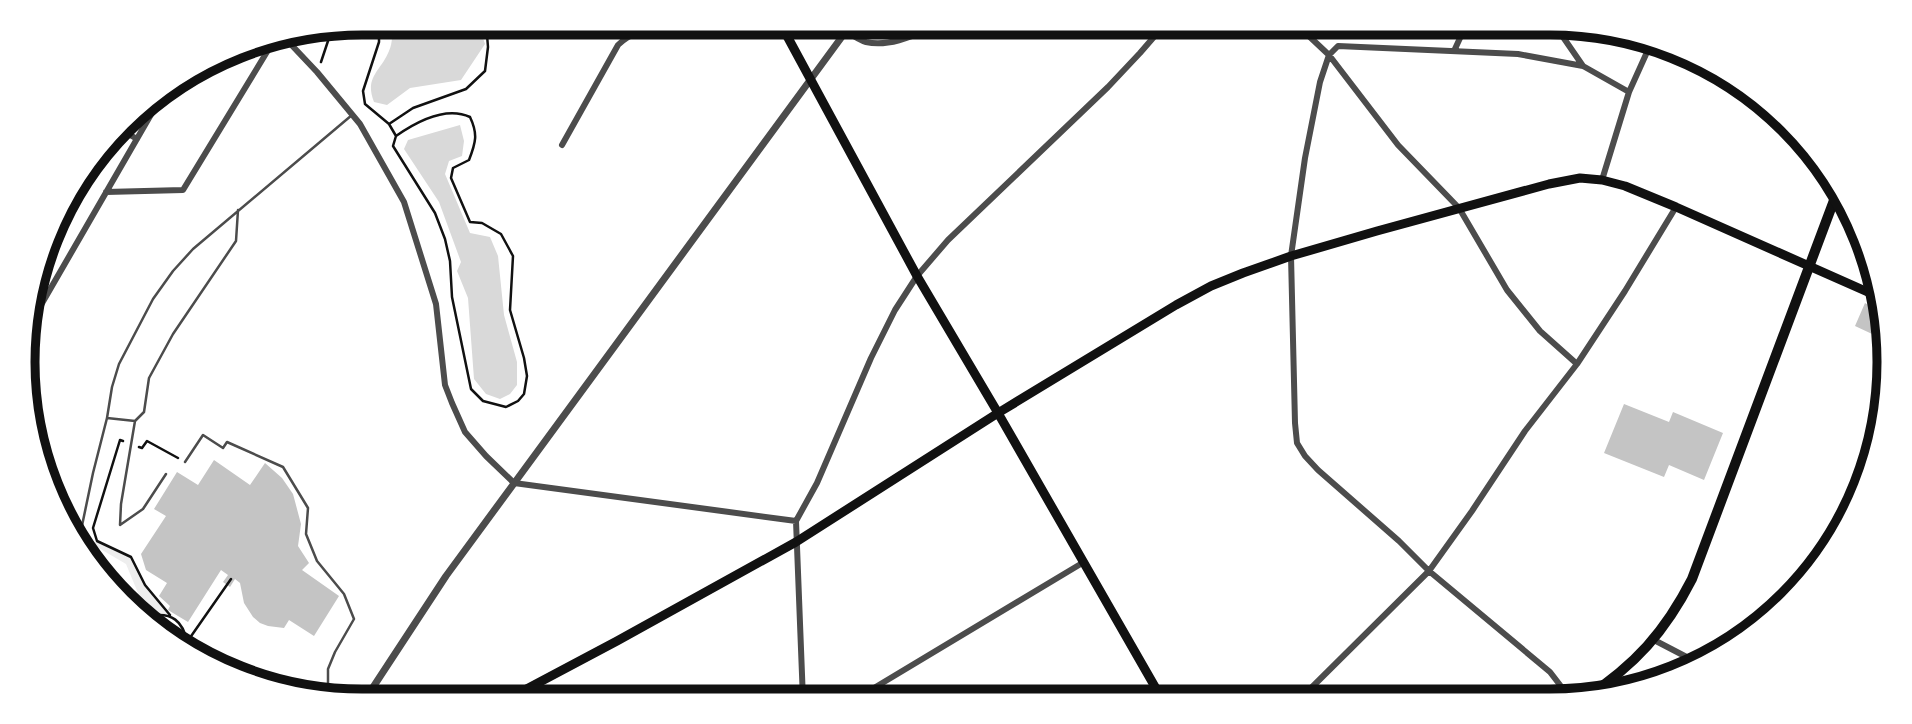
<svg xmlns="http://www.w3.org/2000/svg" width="1912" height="724" font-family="'Varela Round',sans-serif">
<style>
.green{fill:#eee}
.water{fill:#d9d9d9}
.building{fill:#c4c4c4}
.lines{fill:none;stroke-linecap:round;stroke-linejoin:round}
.path{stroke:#111;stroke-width:2.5}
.service{stroke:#4c4c4c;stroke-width:2.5}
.minor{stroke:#4c4c4c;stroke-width:6}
.tertiary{stroke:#4c4c4c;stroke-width:7}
.secondary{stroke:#111;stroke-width:9}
.trunk{stroke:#111;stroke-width:10}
.rim{fill:none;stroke:#111;stroke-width:9}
</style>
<rect width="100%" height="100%" fill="#fff"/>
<path class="green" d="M97 541 131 557 145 585 170 615H153L143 618 135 610 143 605 126 564 92 544Z"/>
<path class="water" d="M393 23H478L485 44 461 80 410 88 387 105 374 102C364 77 381 71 389 51 393 43 392 31 393 23Z
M460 125 464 141 462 156 449 161 445 174 470 233 490 237 498 256 504 315 517 362V385L510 394 500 399 486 394 474 379 468 298 457 271 461 262 439 202 404 149 408 140Z"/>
<path class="building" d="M1865 303 1870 306 1869 308 1885 315V340L1855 326Z
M1624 404 1669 422 1673 412 1723 433 1704 480 1669 465 1664 477 1604 453Z
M214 460 250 485 265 463 282 478 293 494 301 524 298 546 309 563 302 570 339 596 314 636 289 620 284 628 268 626 260 623 253 617 244 603 240 583 235 579 230 587 223 582 228 575 221 570 188 622 168 610 170 606 159 596 167 583 146 570 141 554 166 516 154 509 177 472 198 485Z"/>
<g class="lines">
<path class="path" d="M379 23V42L363 91 365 104 389 124 413 108 466 89 485 71 488 47 486 23
M321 62 328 41 330 28
M389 124 396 136 393 146 435 213 445 239 450 261 452 297 471 389 483 401 506 407 518 401 524 394 527 376 524 358 510 310 513 256 501 234 482 223 470 222 451 178 453 168 469 160C476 142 478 134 470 117 446 106 416 122 396 136
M123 441 120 440 93 528 97 541 131 557 145 585 170 615
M139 447 142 448 147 441 178 458
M150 616C172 612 183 621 187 642L185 646
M189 648 187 642 231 579"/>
<path class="service" d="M107 418 135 421 144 412 149 378 173 334 236 241 238 210
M135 421 121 504 120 525 143 509 166 474
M185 462 203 435 223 448 227 442 283 467 308 508 306 534 317 561 344 594 354 619 335 652 328 669V688L342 699
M79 549V540L93 473 107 418 112 387 119 364 153 299 173 271 193 249 352 115
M149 625C162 625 170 628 174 640"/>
<path class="minor" d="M1295 23 1329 55 1398 145 1459 208 1507 290 1540 331 1577 364
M1548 23 1563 37 1583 66
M846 31C852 35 859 40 866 42 892 48 921 32 944 23
M283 36 317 72 360 124 404 202 436 304 445 385 452 403 465 432 486 456 514 483 796 521
M1454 51 1467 23
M120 129 137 139
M562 145 618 45C634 29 655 28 677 23
M1602 180 1629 92 1652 41
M106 192 183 190 276 37
M1836 196 1847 201
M29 308 37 312 164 92
M1654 640 1702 665
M1570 698 1550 672 1429 571 1399 541 1318 470 1305 456 1297 443 1295 423 1291 256 1305 158 1320 82 1329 55 1338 46 1518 54 1583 66 1629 92
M1300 699 1429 571 1472 511 1525 431 1577 364 1625 291 1676 207
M803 700 796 521 817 483 871 358 895 310 917 276 948 240 1108 87 1140 53 1166 23
M854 700 1084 562"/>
<path class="tertiary" d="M364 701 446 576 852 23"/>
<path class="secondary" d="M780 23 917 276 998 413 1162 699
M504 701 617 641 796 542 998 413 1176 305 1211 286 1243 273 1291 256 1377 231 1549 184 1580 178 1602 180 1625 186 1676 207 1879 297"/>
<path class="trunk" d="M1585 698C1635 665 1665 632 1692 579L1839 187"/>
</g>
<path d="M0 0H1912V724H0ZM362 35H1550A327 327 0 0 1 1877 362V362A327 327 0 0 1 1550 689H362A327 327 0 0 1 35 362V362A327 327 0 0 1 362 35Z" fill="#fff" fill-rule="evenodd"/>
<path class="rim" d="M362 35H1550A327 327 0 0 1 1877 362V362A327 327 0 0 1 1550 689H362A327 327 0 0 1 35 362V362A327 327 0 0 1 362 35Z"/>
</svg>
